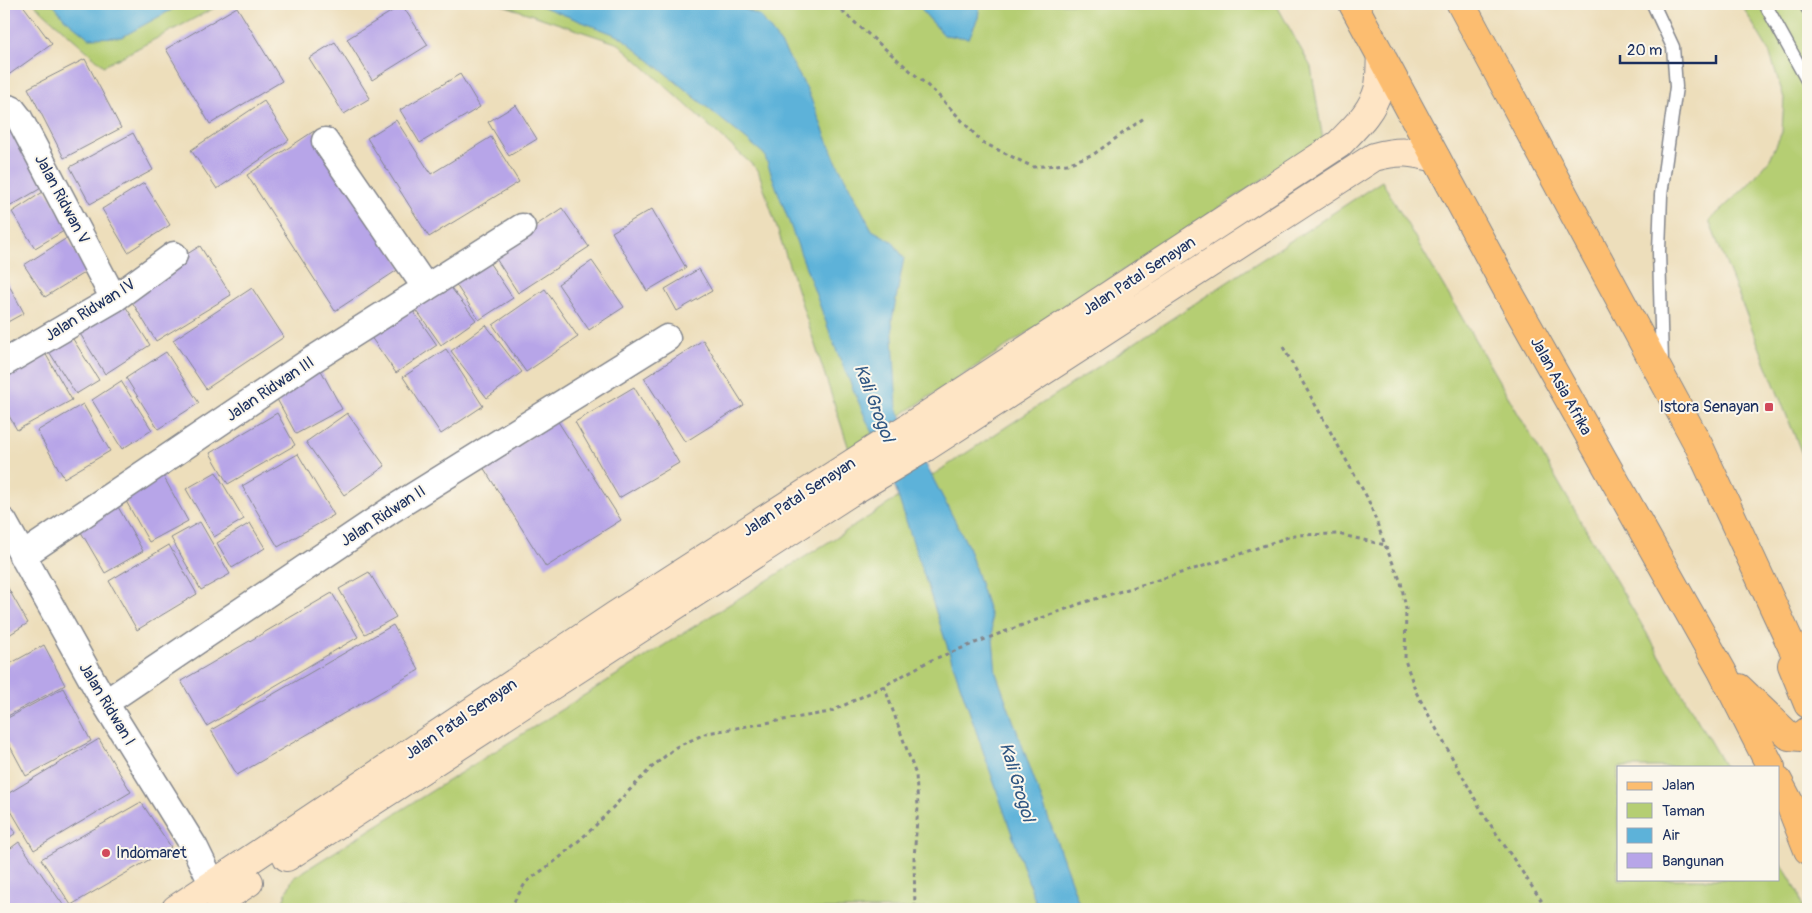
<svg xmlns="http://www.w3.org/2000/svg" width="1812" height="913" font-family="Pangolin,sans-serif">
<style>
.green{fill:#b5ce73;stroke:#687e68}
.water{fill:#5db2d9;stroke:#3c709c}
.building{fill:#b7a5e8}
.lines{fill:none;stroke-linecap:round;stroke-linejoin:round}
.service-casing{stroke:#84868c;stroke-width:15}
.minor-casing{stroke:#84868c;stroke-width:29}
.secondary-casing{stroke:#84868c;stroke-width:30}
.primary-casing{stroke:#84868c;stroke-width:30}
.path{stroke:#84868c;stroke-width:3;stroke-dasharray:4 4;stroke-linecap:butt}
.service{stroke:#fff;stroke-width:12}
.minor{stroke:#fff;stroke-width:26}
.secondary{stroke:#fee5c5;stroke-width:28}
.primary{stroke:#fcbd6f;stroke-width:28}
.poi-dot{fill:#d1495b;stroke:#fbf7ec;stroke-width:2}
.labels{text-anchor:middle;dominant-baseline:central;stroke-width:4;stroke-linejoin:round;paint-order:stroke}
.street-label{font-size:16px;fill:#1b2f5e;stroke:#fbf7ec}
.poi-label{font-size:16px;fill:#1b2f5e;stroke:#fbf7ec;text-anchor:end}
.water-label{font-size:18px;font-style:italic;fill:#2f5683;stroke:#fbf7ec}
</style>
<rect width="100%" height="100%" fill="#fbf7ec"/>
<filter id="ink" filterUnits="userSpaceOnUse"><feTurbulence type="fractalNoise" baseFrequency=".02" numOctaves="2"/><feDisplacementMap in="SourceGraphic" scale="10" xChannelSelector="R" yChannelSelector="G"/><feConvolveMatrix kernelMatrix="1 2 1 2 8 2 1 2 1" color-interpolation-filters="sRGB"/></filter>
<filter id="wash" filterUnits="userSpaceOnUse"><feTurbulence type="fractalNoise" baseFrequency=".0096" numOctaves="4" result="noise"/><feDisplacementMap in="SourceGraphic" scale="20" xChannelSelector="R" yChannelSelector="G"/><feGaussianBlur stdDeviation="1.12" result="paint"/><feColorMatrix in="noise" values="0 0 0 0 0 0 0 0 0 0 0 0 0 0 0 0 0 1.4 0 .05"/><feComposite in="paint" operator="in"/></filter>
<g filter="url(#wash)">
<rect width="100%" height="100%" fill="#eddebb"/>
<path class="green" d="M34 4H222L104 66Z
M500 4H1276L1311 67 1323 140 849 449 758 170 619 44Z
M1741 4H1808V469L1709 221 1748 185 1770 159 1782 132 1784 98 1769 51Z
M1382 181 1725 767H1618V879H1778V858L1798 892 1803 909H279L293 878 870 516Z"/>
<path class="water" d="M53 4H182L122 37 89 38 64 18Z
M536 4H734L760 16 783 47 807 89 835 159 872 230 892 241 904 258 892 320 897 409 968 546 991 617 996 673 1081 909H1038L958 679 894 484 837 352 764 154 621 37Z
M919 4H980L978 18 969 38 944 35 924 13Z"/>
<g id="blocks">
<path class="building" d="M4 4H22L52 44 7 76 4 71Z
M402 5 428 45 372 80 347 39Z
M237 7 282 81 210 124 166 49Z
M335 42 370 98 344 114 309 58Z
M85 59 121 128 64 158 28 88Z
M460 74 480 107 420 143 400 110Z
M264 101 289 140 217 189 191 150Z
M516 105 537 139 509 156 488 122Z
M4 108 48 184 4 210Z
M396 120 431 174 491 137 519 182 429 237 367 138Z
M314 131 402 267 335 311 247 175Z
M133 133 153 170 90 204 70 167Z
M144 183 170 225 128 252 102 209Z
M46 190 69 228 35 248 12 212Z
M562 208 589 247 518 293 493 254Z
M652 209 686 268 647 291 612 232Z
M67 238 87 271 45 297 24 265Z
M200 246 231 295 156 341 126 292Z
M484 255 513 298 479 320 451 277Z
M592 261 624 307 589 330 558 284Z
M699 269 712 291 677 311 665 289Z
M4 276 24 313 4 324Z
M445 280 476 320 441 345 410 301Z
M252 288 284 337 206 389 173 340Z
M545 289 578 337 526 372 493 325Z
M407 302 437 345 396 373 366 330Z
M124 304 150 345 105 374 79 332Z
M486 325 522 372 487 398 451 351Z
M71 336 99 380 76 394 48 350Z
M703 340 744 405 685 442 644 378Z
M446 349 483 406 441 434 403 377Z
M166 352 199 403 158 429 126 378Z
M45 353 72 400 17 430 4 407V375Z
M317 363 342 409 296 434 272 390Z
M121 381 152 430 122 449 92 400Z
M634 387 679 463 619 498 575 422Z
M83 404 110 451 64 478 37 431Z
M277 413 295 445 228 484 210 453Z
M347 413 385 466 344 495 306 442Z
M557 420 621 520 546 567 483 467Z
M298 454 334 515 278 547 242 486Z
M161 472 188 521 149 542 122 494Z
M216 472 244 519 214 537 186 489Z
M117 505 143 551 105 573 78 527Z
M200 522 230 574 201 590 171 538Z
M250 523 265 548 232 568 217 543Z
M169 545 197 594 137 630 109 581Z
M369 572 396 617 365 634 339 589Z
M4 581 28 623 4 638Z
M332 593 358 637 207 726 181 681Z
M393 625 419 670 237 775 211 730Z
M44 645 65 685 4 718V667Z
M63 688 91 741 26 776 4 735V720Z
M99 739 131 792 34 850 4 799V796Z
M141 802 171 847 71 905 41 859Z
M4 815 16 833 4 841Z
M19 842 66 909H4V853Z"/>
</g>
</g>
<g filter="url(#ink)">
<use href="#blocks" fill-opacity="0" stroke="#84868c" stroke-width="1"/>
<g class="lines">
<g class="service-casing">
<path id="service" d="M1653 4 1673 47 1676 87 1661 195 1659 251 1662 363
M1765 4 1808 82
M1805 4 1808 9"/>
</g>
<g class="minor-casing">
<path id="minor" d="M4 107 12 109 19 118 114 299
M325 141 426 288
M4 363 114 299 174 255
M4 522 105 703 195 848 213 885
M22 556 312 360 522 227
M105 703 391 510 667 338"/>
</g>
<g class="secondary-casing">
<path id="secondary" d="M287 857 849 493 926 447 1374 157C1400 150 1411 152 1436 158
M176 909 616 615 912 425 1339 144C1354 128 1372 112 1378 90 1381 80 1380 66 1381 55
M223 909 220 901 249 882"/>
</g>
<g class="primary-casing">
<path id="primary" d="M1353 4 1508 291 1722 671 1771 767
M1461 4 1699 446 1808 681
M1792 665 1808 704
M1739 688 1789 736 1801 737 1808 731
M1778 781 1789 802 1808 850"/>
</g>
<path class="path" d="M838 4 844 13 936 93 982 142 1033 167 1067 164 1094 154 1144 118
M1283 347 1368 499 1385 545 1401 582 1406 609 1405 660 1416 692 1484 815 1547 909
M884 686 916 775 918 807 914 858 915 909
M512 909V905L526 882 558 859 592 829 651 768 676 747 707 733 830 712 884 686 929 661 1001 633 1082 603 1217 562 1294 535 1338 534 1385 545"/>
<use href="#service" class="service"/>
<use href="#minor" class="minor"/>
<use href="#secondary" class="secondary"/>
<use href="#primary" class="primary"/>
</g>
</g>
<g class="poi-dot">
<rect x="1764" y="402" width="10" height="10" rx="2.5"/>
<circle cx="106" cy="853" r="5"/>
</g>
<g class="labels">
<g class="street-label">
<text transform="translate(62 199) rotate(62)">Jalan Ridwan V</text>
<text transform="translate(1139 276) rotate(-33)">Jalan Patal Senayan</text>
<text transform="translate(90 310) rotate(-32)">Jalan Ridwan IV</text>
<text transform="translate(1561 386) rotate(61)">Jalan Asia Afrika</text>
<text transform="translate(270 389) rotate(-34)">Jalan Ridwan III</text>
<text transform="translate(799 497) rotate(-33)">Jalan Patal Senayan</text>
<text transform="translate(383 516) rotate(-33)">Jalan Ridwan II</text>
<text transform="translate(107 704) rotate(59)">Jalan Ridwan I</text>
<text transform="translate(461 719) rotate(-34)">Jalan Patal Senayan</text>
</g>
<g class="poi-label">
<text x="1759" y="407">Istora Senayan</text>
<text x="116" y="853" text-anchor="start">Indomaret</text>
</g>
<g class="water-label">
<text transform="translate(874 403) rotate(69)">Kali Grogol</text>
<text transform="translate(1017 782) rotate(73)">Kali Grogol</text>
</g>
</g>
<rect width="1812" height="913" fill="none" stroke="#fbf7ec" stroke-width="20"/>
<rect x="1617" y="766" width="162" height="115" fill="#fbf7ec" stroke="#a1a7b3"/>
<rect x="1627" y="782" width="25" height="8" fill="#fcbd6f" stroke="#a1a7b3"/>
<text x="1662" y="790" font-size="15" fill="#1b2f5e">Jalan</text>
<rect x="1627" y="803" width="25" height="15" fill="#b5ce73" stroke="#a1a7b3"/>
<text x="1662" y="816" font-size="15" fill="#1b2f5e">Taman</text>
<rect x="1627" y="828" width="25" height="15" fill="#5db2d9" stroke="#a1a7b3"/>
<text x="1662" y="840" font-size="15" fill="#1b2f5e">Air</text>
<rect x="1627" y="853" width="25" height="15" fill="#b7a5e8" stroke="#a1a7b3"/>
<text x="1662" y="866" font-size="15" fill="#1b2f5e">Bangunan</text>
<path d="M1620 55v8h96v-8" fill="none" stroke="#1b2f5e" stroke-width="2.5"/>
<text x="1627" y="55" font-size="15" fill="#1b2f5e" stroke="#fbf7ec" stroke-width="4" paint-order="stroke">20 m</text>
</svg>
